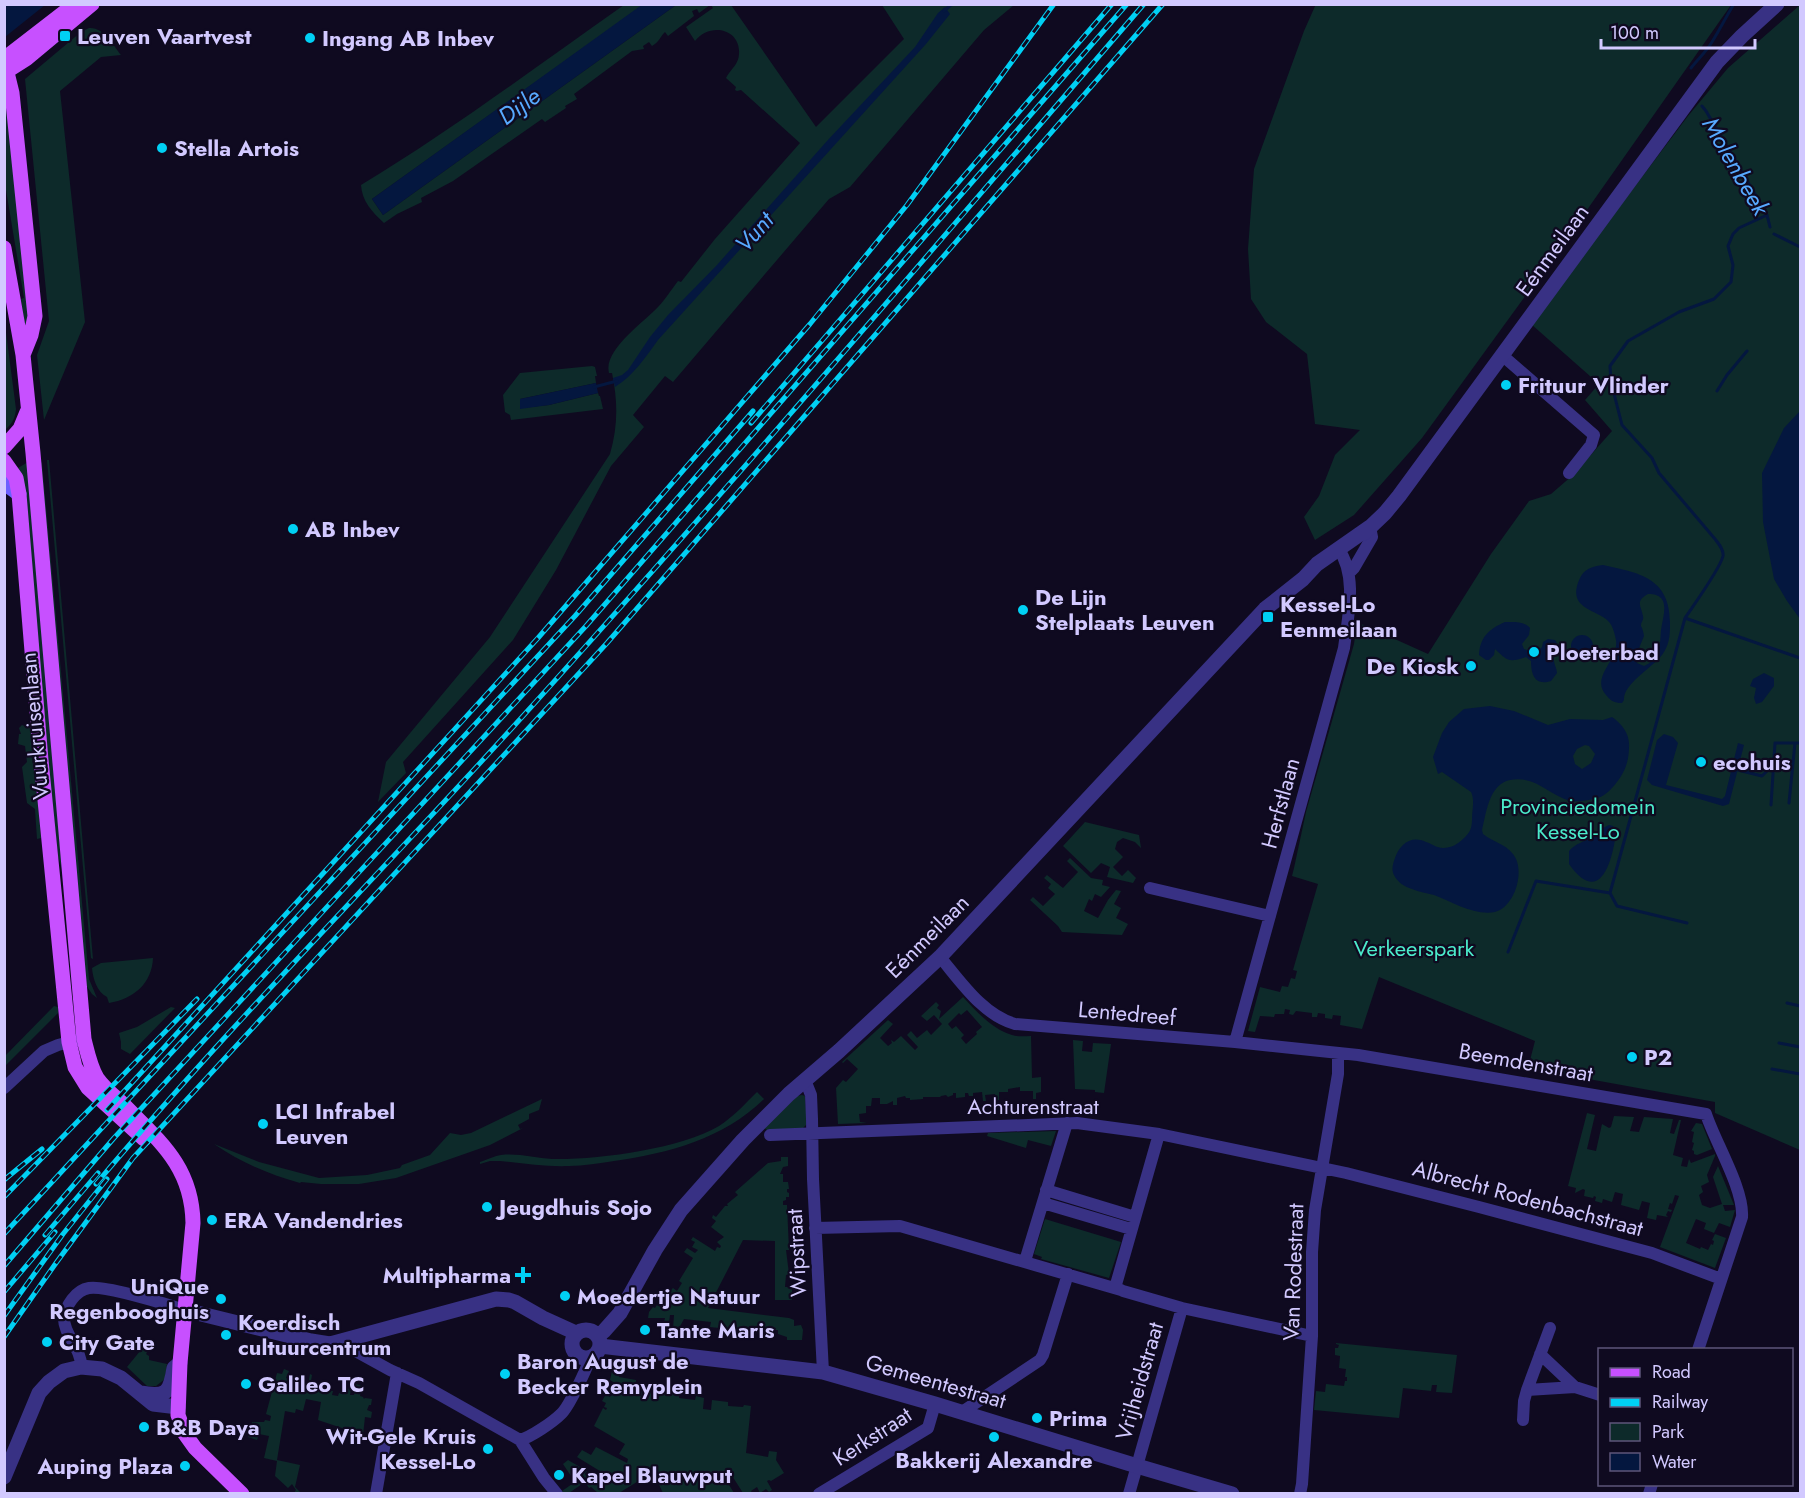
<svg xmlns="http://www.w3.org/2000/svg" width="1805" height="1498" font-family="Jost,sans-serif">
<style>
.green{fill:#0d2a2a;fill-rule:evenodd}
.water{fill:#04173f;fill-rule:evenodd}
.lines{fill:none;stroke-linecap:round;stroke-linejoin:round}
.stream{stroke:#04173f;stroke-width:3}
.minor{stroke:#383184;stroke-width:12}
.tertiary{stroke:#383184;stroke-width:15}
.secondary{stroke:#6d60ff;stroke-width:15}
.primary{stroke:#c750ff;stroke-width:15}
.rail-casing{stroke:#00d0f4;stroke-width:5}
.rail{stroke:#0f0a20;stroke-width:3;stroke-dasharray:9;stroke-linecap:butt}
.poi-dot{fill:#00d0f4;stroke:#0f0a20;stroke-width:2}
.labels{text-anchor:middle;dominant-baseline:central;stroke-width:4.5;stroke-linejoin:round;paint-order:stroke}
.poi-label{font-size:22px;font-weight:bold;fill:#d2c9ff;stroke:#0f0a20;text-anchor:start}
.street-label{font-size:22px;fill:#d2c9ff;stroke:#0f0a20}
.park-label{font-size:22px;fill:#4beaca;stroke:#0f0a20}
.water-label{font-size:24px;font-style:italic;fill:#57a9ff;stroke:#0f0a20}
</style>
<rect width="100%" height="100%" fill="#0f0a20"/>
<path class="green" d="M1316 4 1731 5 1563 244 1422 438 1354 515 1315 540 1304 517 1319 496 1335 455 1360 430 1315 424 1307 354 1266 322 1251 299 1248 249 1254 169 1304 31Z
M624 5H643L372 199 383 215 676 5H710L699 13 697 9 692 11 694 16 668 36 665 32C660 37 660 41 652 46L649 42 643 46 644 49 632 51 574 94 577 99 565 106 566 108 545 122 542 119 453 181 421 198 422 202 397 214 384 223C372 212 362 201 361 185 452 130 537 66 624 5Z
M711 5H731L816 127 904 39 882 5H1014L984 30 850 187 829 199 673 382 665 376 633 415 644 427 611 466 556 570 513 640 403 762 406 773 378 802 386 762 490 637 610 454C618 426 618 402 612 373H609C603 350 644 322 658 307 665 300 671 290 678 281L681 282 715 239 800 143 741 90 737 91 735 90 736 87 726 78C730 70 739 64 739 54 741 28 709 22 695 41L686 27 713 8Z
M1800 5V1150L1715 1113V1102L1528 1068 1535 1041 1379 977 1362 1029 1340 1025 1341 1016 1333 1015 1332 1019 1325 1018V1014L1318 1013 1317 1017H1312V1013L1296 1011 1293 1015 1289 1014 1290 1010 1285 1009 1284 1014H1275L1274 1017 1260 1016 1255 1032 1248 1031 1260 987 1280 992 1282 986 1288 987 1291 978 1295 979 1297 971 1293 970 1318 884 1292 876 1294 868 1306 812 1354 644 1357 622 1428 654 1491 554 1529 501 1551 494 1573 475 1612 431 1585 400 1599 384 1531 324 1688 116 1728 68Z
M89 28C104 27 113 45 121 55L101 57 60 91 85 322 44 420 37 355 49 321 25 79 81 32Z
M7 93 29 313 25 327 21 299 24 298 5 184 4 94Z
M4 317 16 409C15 419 12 424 5 430Z
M592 366 595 367 597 376H595L596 383 520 399V408L549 405 598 393 599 396H600L603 409 511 420 510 415 505 412 503 395 520 373Z
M47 460H49L93 959 91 958Z
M40 461 42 463 89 979 97 998 92 994 86 985Z
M28 462 62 869 58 857 18 468Z
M22 725 32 729 38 782 31 753 36 782 41 838 37 839 35 809 27 803 22 767 27 762 25 746 18 744 19 734H21L19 728Z
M1085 822 1139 835 1141 848 1135 842 1123 838 1117 842 1115 849 1123 857 1113 867 1122 876 1128 870 1136 878 1133 883 1107 877 1110 867 1101 863 1091 873 1063 846Z
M1070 858 1091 878 1103 880 1102 885 1110 887 1101 897 1095 894 1092 901 1089 899 1084 911 1098 918 1108 900 1116 890 1121 891 1114 904 1121 908 1116 918 1128 924 1122 935 1062 932 1058 926 1030 900 1033 897 1043 906 1055 894 1048 888 1051 884 1044 878 1047 875 1063 888 1078 872 1067 861Z
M153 958C152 983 134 999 109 1003L107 997C97 992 93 979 92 968L101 963Z
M963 997C977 1012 992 1029 1012 1035 1018 1037 1025 1036 1031 1036L1032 1078 1041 1077V1092L1036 1093V1099H1033V1091H1020V1087L1008 1089V1092H999V1100H996L995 1094 985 1095 986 1101H983L982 1092 973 1093V1096H969L968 1093H965V1097L956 1098V1093H953V1095L948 1097 946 1095 941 1096 940 1097H923V1099L910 1100V1098H906L905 1096 897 1098V1105H893V1101L887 1104H880V1098H872L871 1106H866V1113L859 1114 860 1122 867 1123 838 1124 836 1088 843 1080 846 1082 858 1069 847 1059 843 1063 842 1062 888 1020 893 1024 880 1038 888 1046 892 1043 891 1040 894 1042 901 1036 915 1050 918 1047 907 1035 911 1031 917 1038 927 1030 931 1035 942 1024 934 1015 927 1021 921 1016 936 1002 939 1005 937 1008 941 1011 939 1019ZM967 1010 982 1027 976 1032 977 1034 966 1044 961 1038 964 1035 956 1026 952 1029 948 1024 959 1013 961 1015Z
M54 1006 58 1007V1013L5 1066V1056Z
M171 1007 175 1008 130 1054 121 1049V1042L119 1033 137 1027Z
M1073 1040 1083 1041 1082 1051 1092 1052 1093 1043 1111 1044 1104 1093 1095 1092V1090L1075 1089Z
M757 1092 764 1099C723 1139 669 1153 614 1161 599 1163 584 1166 569 1166 546 1167 523 1163 500 1161H490L480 1164V1162C486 1160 494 1156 501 1155 518 1153 536 1158 552 1159 597 1160 680 1149 719 1126 733 1117 745 1104 757 1092Z
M802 1095 805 1096 807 1124 802 1129 767 1130 764 1128 797 1096Z
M542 1099 539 1110 529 1114V1119L518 1125 520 1129 523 1128 490 1145 396 1178 359 1184H321L301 1182 300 1183C270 1175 240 1162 214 1144L259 1162 319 1178 367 1175 400 1168 402 1165 430 1155 450 1133 461 1135 471 1133Z
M1587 1113 1595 1115 1587 1149 1596 1151 1602 1124 1609 1128 1611 1127 1614 1116 1634 1117 1630 1131 1639 1132 1644 1117 1673 1119 1670 1133 1674 1134 1679 1120H1681L1673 1155 1683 1158 1681 1166 1687 1167 1689 1159 1691 1163 1715 1154V1156L1707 1175 1709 1182 1701 1186 1703 1192 1699 1195 1702 1205 1710 1208 1722 1204 1713 1177 1718 1166 1734 1205H1723L1725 1211 1735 1210 1730 1227 1719 1223 1714 1233 1704 1229 1706 1223 1696 1219 1686 1243 1700 1249 1701 1247 1708 1250 1711 1244 1713 1245 1714 1241 1712 1240 1715 1234 1726 1238 1715 1268 1660 1247 1679 1196 1675 1195 1672 1204 1670 1203 1668 1209 1672 1210 1671 1212 1668 1211 1666 1215 1668 1217 1657 1215 1656 1220 1647 1218 1650 1203 1642 1201 1639 1210 1621 1205 1623 1194 1615 1192 1612 1202 1603 1199 1602 1203 1595 1201 1596 1197 1594 1196 1593 1198 1584 1196 1585 1190 1583 1189 1575 1193 1576 1188 1568 1186Z
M1696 1123 1702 1124 1712 1149 1697 1155 1694 1154V1151L1692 1150 1694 1143 1692 1142 1694 1132 1691 1131Z
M1056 1131 1051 1146 1028 1140 1026 1148 987 1136 988 1133Z
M781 1157H788V1166L783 1167 780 1174H783V1182H788L789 1189H787V1192L789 1193V1197H786V1200L783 1201V1205H787L789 1250H786L789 1274 786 1275 785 1287H792V1300H775V1241L743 1240 708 1308 789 1318 794 1320V1326L801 1325 803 1330 802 1340H787V1337L778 1334V1330H775L774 1335 765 1334V1330H762V1333H756L757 1328 754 1327 752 1333 739 1329 738 1335 724 1330 723 1333H719V1328L710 1327 711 1322 684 1319 678 1330 673 1329 674 1315H670L669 1323 664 1322 665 1318H648L649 1312 653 1307 655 1308 657 1305 666 1310V1306L660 1302 663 1298 668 1300 670 1298 665 1294 667 1290 670 1291 673 1288 677 1291 682 1283 679 1281 693 1258 684 1252 687 1248 695 1253 698 1250 692 1247 695 1242 691 1240 693 1237 715 1251 717 1247 720 1248 721 1246 717 1242 724 1237 711 1227 716 1221 712 1218 713 1215 716 1217 725 1206H728L727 1204 738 1195 735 1192 768 1163 781 1161Z
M1045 1219 1121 1242 1109 1278 1041 1259 1042 1257 1034 1254Z
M1336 1343 1457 1355 1452 1393 1436 1392 1437 1385H1432L1431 1391 1403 1388 1399 1418 1314 1410 1316 1391 1325 1392 1326 1384 1344 1386 1345 1381H1347V1377H1345L1346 1369 1339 1368 1340 1356 1335 1355V1348H1338L1339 1345 1336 1344Z
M145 1345 150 1348 146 1354 149 1356V1360L167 1364 165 1379 156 1386H147L127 1367Z
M284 1369 289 1371 286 1378 289 1379 291 1375H293L290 1387 295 1389 294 1392 300 1393 302 1388 307 1390 310 1374 312 1375 311 1381 326 1385 325 1390 333 1391 332 1395 338 1396 339 1393 343 1394 344 1392H347V1388L351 1389 350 1395H354L356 1384 362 1386 360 1396 363 1397 364 1399 365 1398 372 1399 371 1405H369L367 1410 372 1412 371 1418 365 1417 363 1435 318 1420 321 1402 306 1399 303 1411 296 1409 295 1413 285 1411 277 1460 300 1465 295 1487 301 1493H294L296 1490 292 1484 288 1488 275 1476 277 1461 264 1458 269 1436 259 1434 257 1440 248 1437 252 1422H264L265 1420 270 1421 271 1416 266 1414 277 1373 282 1374Z
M612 1371 620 1372 619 1377 636 1380V1384H641V1388L645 1389 646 1386H663V1388H676L675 1394 679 1395V1398L695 1400 696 1396 704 1398 703 1409 711 1410 712 1400 728 1402V1406L743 1407 744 1405 751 1406 746 1453 768 1457 769 1451 777 1452 776 1460 784 1473 771 1481 769 1480 767 1481 772 1490 769 1492 766 1489 760 1493 757 1487 751 1491 752 1493H743L729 1471 723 1475 734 1493H663L653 1472 619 1493H598L591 1487 589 1488 585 1482 569 1493H564L562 1491 575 1482 563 1464 568 1460 587 1471 585 1474 591 1482 594 1480 596 1482 608 1476 577 1457 582 1450 591 1455 596 1447 627 1463 628 1459 619 1454 625 1444 594 1426 603 1408 606 1410 607 1408 604 1407 606 1403 602 1401 606 1394 610 1397 611 1394 614 1395 615 1394 613 1392 618 1385 610 1380Z"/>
<path class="water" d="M5 4H45V5L5 37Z
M643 4 676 5 383 215 372 199Z
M945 7 950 14 926 44 658 340C645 358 634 375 615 387L613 378 622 375 628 370 650 337 668 315 717 265 827 141 915 47 938 13Z
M596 383 598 393 549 405 520 409V399Z
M1800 411V619L1787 601 1774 579 1763 522 1762 473 1784 428Z
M1603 565C1640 573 1671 578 1670 625 1670 636 1669 646 1662 655 1652 668 1623 684 1624 700L1622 703C1614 703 1611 701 1606 695 1590 677 1619 660 1616 640 1615 635 1613 626 1609 622 1598 609 1565 610 1580 578 1584 569 1593 566 1603 565ZM1648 594C1672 594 1663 615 1661 630 1660 639 1661 650 1655 658 1652 662 1648 664 1644 666L1637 663 1635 658 1644 636C1644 634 1642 627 1641 626 1641 621 1644 621 1643 616 1641 606 1635 601 1648 594Z
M1505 622C1514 622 1524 621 1530 628L1529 635 1522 644 1524 649C1530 651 1538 652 1542 647L1543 642 1548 639 1555 640C1561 648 1556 650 1554 658 1553 663 1557 668 1557 673L1551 681C1535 686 1531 675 1531 661L1526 657C1508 663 1508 661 1495 649L1494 655 1489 660H1486L1479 655C1480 637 1489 629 1505 622Z
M1571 646a11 11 0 1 1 22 0a11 11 0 1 1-22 0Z
M1764 673 1774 678V686L1762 702 1756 704 1754 698 1756 688 1750 686 1753 679Z
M1490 706 1514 711 1548 725 1570 719 1603 720 1612 717C1622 724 1630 734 1629 747 1629 764 1623 776 1612 788 1605 796 1598 799 1588 800 1582 801 1575 802 1570 801 1549 795 1535 775 1510 780 1489 784 1486 814 1482 830L1483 834C1493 842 1504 843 1513 854 1526 870 1515 907 1495 912 1475 916 1452 902 1434 895 1427 893 1419 892 1412 889 1405 887 1397 882 1394 875 1391 870 1393 863 1395 858 1400 844 1411 835 1426 842 1432 844 1437 848 1443 848 1451 848 1458 844 1463 839 1470 833 1472 828 1472 819 1472 810 1475 800 1471 792L1442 772 1438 774 1433 757 1442 733 1449 722 1464 709ZM1585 745 1589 746 1595 754 1591 763 1582 769 1575 764 1573 756 1577 749Z
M1664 734 1673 737 1678 743 1666 785 1722 799 1725 796 1738 743 1744 745 1729 804 1723 806 1652 785 1647 780 1657 740Z
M1609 825 1613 826 1616 832C1613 860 1600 908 1569 864V851C1576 843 1584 842 1592 837 1598 833 1602 828 1609 825Z"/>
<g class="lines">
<path class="stream" d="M944 11 952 4
M1691 68C1698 59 1706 52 1712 42 1720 29 1726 17 1734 4
M1702 106 1706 111 1759 201 1767 215 1770 227
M1774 234 1800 247
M594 387 617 381
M1717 391 1727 375 1747 351
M1685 618 1800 658
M1738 770 1762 776 1773 765
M1789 803 1795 743
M1771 805 1775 743H1800
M1610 893 1617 906 1687 923
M1508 952 1536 881 1610 893 1685 618C1693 606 1720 569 1723 556 1724 550 1719 544 1715 539L1659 473 1652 458 1622 425 1611 382 1610 366 1628 341 1679 312 1714 299 1731 282 1733 265 1728 246 1733 234 1739 228 1767 215
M1787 1003 1800 1006
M1779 1043 1800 1047
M1772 1069 1800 1074"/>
<path class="minor" d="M1503 356 1594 435 1591 445 1569 473
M1349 573 1354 568 1372 537 1370 527
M1150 888 1270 916
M940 957C961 982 983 1015 1015 1024L1235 1042 1358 1055 1706 1114C1715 1142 1744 1189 1742 1217L1698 1350
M1235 1042 1344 648C1348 616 1358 576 1338 548
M805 1080 811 1095 812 1119 813 1179 823 1372
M4 1088 44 1051 58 1045 77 1040
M770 1135 1077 1123 1159 1134 1346 1173 1479 1207 1652 1253 1721 1279
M1046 1190 1135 1217
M1043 1203 1131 1229
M815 1228 900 1226 1121 1290
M1025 1261 1067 1123
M1115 1288 1159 1134
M1123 1291 1182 1308 1312 1336
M345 1340 350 1348 390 1370 419 1383 520 1440 544 1478 557 1494
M1540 1354 1575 1387 1600 1395
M81 1367C82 1349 64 1335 64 1319 65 1306 76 1290 89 1288 106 1285 165 1304 185 1310
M1527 1390 1575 1387
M962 1412 1040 1360 1043 1355 1068 1274
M1523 1420 1524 1401 1527 1390 1550 1328
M520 1440C531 1437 553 1422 561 1414 569 1407 587 1368 590 1358
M376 1494 397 1373
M819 1494 928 1428 935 1404
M1129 1494 1182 1308
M1300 1494 1302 1484 1312 1336V1252L1315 1210 1338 1074V1053
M1649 1494 1652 1484"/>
<path class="tertiary" d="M1364 533 1385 513 1399 496 1717 62 1742 36 1777 4
M185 1310 311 1341 330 1344 496 1299 509 1300 515 1302 543 1318 576 1333
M572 1344a14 14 0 1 1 28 0a14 14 0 1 1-28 0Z
M598 1336 604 1331 620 1313 655 1250 681 1210 743 1140 789 1094 839 1051 940 957 1265 609 1303 579 1317 564 1370 527
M600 1346 823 1372 935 1404 1137 1466 1232 1494
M140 1393C166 1397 170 1394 174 1368L180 1363
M4 1477 39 1393 49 1382 64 1371 81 1367 102 1369 121 1378 153 1404 178 1407"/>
<path class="secondary" d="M4 483 19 494"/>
<path class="primary" d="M4 59 75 4
M4 60 12 93 35 316 31 335 23 355
M4 73 26 59 92 4
M4 248 23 355 33 453 84 1039C87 1051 90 1066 97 1078 104 1088 114 1096 123 1104 159 1141 192 1166 193 1223L180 1363 178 1415 185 1434 195 1448 242 1494
M4 447 20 429 27 412
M4 461 16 478 19 494 41 760 69 1042 75 1067 88 1088 144 1139"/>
<g class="rail-casing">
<path id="rail" d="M751 423 1112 4
M107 1110 538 638 810 324 907 205 1054 4
M4 1180 42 1149
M96 1184C229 1026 374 880 513 727 728 490 935 246 1144 4
M4 1197 197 999
M4 1234 575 616 753 411
M45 1235 98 1173
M4 1266 114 1138 586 626 1127 4
M4 1292 55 1232
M4 1316 63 1234 107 1179
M4 1337 56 1263 133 1158 607 643 1163 4"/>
</g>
<use href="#rail" class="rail"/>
</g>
<g class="poi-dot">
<rect x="59" y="30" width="12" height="12" rx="3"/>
<circle cx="310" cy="38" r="6"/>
<circle cx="162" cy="148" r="6"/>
<circle cx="1506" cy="385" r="6"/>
<circle cx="293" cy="529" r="6"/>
<circle cx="1023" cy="610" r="6"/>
<rect x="1262" y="611" width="12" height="12" rx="3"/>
<circle cx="1534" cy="652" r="6"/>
<circle cx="1471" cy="666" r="6"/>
<circle cx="1701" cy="762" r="6"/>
<circle cx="1632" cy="1057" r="6"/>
<circle cx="263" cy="1124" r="6"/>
<circle cx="487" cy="1207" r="6"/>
<circle cx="212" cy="1220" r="6"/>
<path d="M520 1266h6v6h6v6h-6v6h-6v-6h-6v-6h6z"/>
<circle cx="565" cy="1296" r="6"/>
<circle cx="221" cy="1299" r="6"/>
<circle cx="645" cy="1330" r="6"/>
<circle cx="226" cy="1335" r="6"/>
<circle cx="47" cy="1342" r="6"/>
<circle cx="505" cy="1374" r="6"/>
<circle cx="246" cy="1384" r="6"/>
<circle cx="1037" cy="1418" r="6"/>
<circle cx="144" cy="1427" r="6"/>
<circle cx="994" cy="1437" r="6"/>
<circle cx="488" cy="1449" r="6"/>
<circle cx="185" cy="1466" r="6"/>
<circle cx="559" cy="1475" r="6"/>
</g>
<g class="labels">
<g class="poi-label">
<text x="77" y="36">Leuven Vaartvest</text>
<text x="322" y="38">Ingang AB Inbev</text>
<text x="174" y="148">Stella Artois</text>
<text x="1518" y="385">Frituur Vlinder</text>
<text x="305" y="529">AB Inbev</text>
<text x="1035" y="597">De Lijn<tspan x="1035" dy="25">Stelplaats Leuven</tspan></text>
<text x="1280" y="604">Kessel-Lo<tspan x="1280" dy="25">Eenmeilaan</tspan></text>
<text x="1546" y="652">Ploeterbad</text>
<text x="1459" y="666" text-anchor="end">De Kiosk</text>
<text x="1713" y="762">ecohuis</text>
<text x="1644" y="1057">P2</text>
<text x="275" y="1111">LCI Infrabel<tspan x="275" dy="25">Leuven</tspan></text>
<text x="499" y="1207">Jeugdhuis Sojo</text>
<text x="224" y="1220">ERA Vandendries</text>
<text x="511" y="1275" text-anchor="end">Multipharma</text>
<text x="209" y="1286" text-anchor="end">UniQue<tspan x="209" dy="25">Regenbooghuis</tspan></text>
<text x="577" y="1296">Moedertje Natuur</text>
<text x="238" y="1322">Koerdisch<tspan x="238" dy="25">cultuurcentrum</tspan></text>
<text x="657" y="1330">Tante Maris</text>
<text x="59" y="1342">City Gate</text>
<text x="517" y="1361">Baron August de<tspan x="517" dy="25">Becker Remyplein</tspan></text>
<text x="258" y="1384">Galileo TC</text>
<text x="1049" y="1418">Prima</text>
<text x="156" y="1427">B&amp;B Daya</text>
<text x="476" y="1436" text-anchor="end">Wit-Gele Kruis<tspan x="476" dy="25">Kessel-Lo</tspan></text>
<text x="994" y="1460" text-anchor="middle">Bakkerij Alexandre</text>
<text x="173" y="1466" text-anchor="end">Auping Plaza</text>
<text x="571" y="1475">Kapel Blauwput</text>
</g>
<g class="street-label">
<text transform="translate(1552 250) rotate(-54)">Eénmeilaan</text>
<text transform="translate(34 726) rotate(-95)">Vuurkruisenlaan</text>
<text transform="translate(1280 803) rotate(-75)">Herfstlaan</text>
<text transform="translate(927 936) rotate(-45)">Eénmeilaan</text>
<text transform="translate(1127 1013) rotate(5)">Lentedreef</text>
<text transform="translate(1526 1062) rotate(10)">Beemdenstraat</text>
<text x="1033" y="1106">Achturenstraat</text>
<text transform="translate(1528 1198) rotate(15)">Albrecht Rodenbachstraat</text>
<text transform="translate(796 1253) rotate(-93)">Wipstraat</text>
<text transform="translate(1293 1272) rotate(-88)">Van Rodestraat</text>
<text transform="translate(936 1381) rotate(16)">Gemeentestraat</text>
<text transform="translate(1139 1381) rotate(-74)">Vrijheidstraat</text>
<text transform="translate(872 1436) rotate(-33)">Kerkstraat</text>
</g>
<g class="park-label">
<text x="1578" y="806">Provinciedomein<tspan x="1578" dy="25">Kessel-Lo</tspan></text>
<text x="1414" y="948">Verkeerspark</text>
</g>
<g class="water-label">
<text transform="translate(519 106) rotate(-36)">Dijle</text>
<text transform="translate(1736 166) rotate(60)">Molenbeek</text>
<text transform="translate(754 232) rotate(-48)">Vunt</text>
</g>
</g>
<rect width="1805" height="1498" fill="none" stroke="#d2c9ff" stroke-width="12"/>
<rect x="1598" y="1348" width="195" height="138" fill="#0f0a20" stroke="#5d5679" stroke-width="1.5"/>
<rect x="1610" y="1368" width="30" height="9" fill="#c750ff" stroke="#5d5679" stroke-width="1.5"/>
<text x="1652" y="1378" font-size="18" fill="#d2c9ff">Road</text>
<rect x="1610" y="1398" width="30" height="9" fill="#00d0f4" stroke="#5d5679" stroke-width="1.5"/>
<text x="1652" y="1408" font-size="18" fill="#d2c9ff">Railway</text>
<rect x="1610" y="1423" width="30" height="18" fill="#0d2a2a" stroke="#5d5679" stroke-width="1.5"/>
<text x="1652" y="1438" font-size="18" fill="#d2c9ff">Park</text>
<rect x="1610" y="1453" width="30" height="18" fill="#04173f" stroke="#5d5679" stroke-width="1.5"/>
<text x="1652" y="1468" font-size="18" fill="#d2c9ff">Water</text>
<path d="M1601 39v9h154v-9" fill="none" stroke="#d2c9ff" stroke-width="3"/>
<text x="1610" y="39" font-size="18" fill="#d2c9ff" stroke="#0f0a20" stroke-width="4.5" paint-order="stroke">100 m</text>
</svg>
